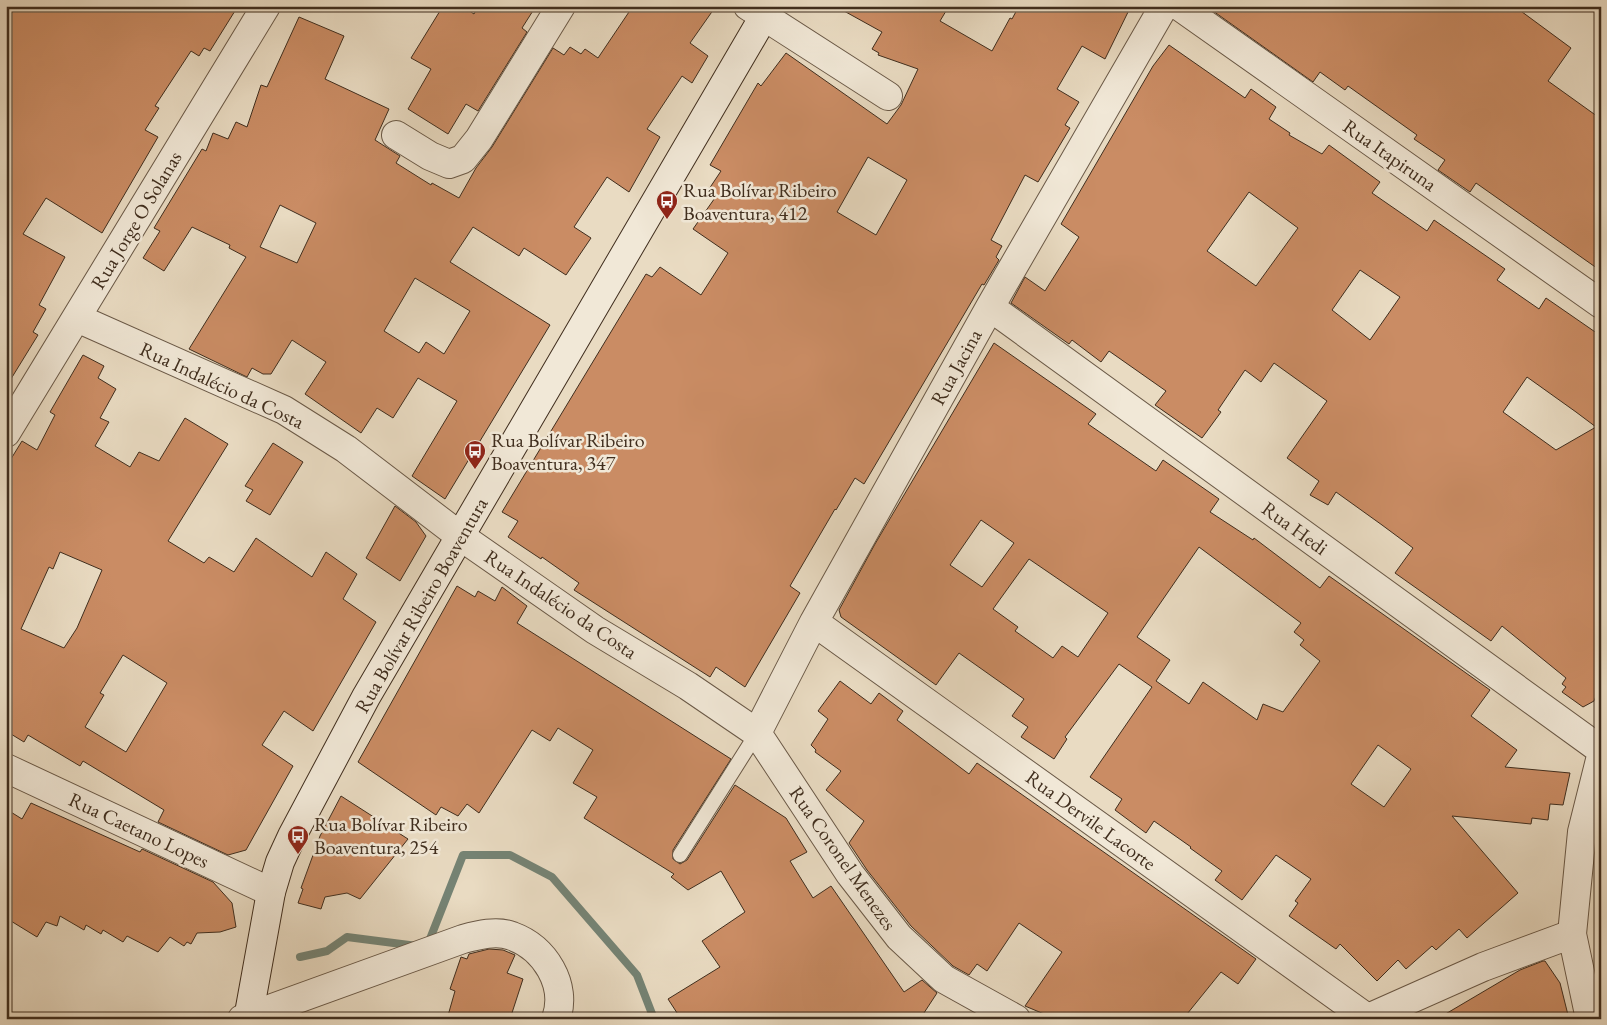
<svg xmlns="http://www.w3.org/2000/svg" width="1607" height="1025" font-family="'EB Garamond',serif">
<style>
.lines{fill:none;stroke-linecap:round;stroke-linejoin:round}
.stream{stroke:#758374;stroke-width:8}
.building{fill:#ca8c64;stroke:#402e1e;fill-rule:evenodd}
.lane-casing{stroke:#6a5947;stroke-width:16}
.street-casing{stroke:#6a5947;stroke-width:30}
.secondary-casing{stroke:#402e1e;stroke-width:30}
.lane{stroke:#f1e8d7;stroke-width:14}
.street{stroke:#f1e8d7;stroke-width:28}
.secondary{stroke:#f1e8d7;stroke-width:28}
.labels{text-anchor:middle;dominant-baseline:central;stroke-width:5;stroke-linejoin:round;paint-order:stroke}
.street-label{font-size:20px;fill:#402e1e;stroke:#f1e8d7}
.poi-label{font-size:20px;fill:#402e1e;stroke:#f1e8d7;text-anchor:start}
</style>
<rect width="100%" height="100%" fill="#e9dbc2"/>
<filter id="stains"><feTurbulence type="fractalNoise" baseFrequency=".004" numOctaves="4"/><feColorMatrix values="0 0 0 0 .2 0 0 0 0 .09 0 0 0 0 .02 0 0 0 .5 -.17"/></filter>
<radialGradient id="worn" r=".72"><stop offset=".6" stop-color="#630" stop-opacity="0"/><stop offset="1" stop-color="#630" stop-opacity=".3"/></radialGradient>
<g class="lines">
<path class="stream" d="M428 944 463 855H510L552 877 637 975 654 1019
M300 957 327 951 347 937 417 946"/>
</g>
<path class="building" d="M6 6H238L210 51 204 48 199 56 191 51 155 106 159 108 145 130 158 137 102 233 46 198 23 234 65 257 39 305 46 309 33 332 38 335 6 387Z
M443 6H462L474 14 478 6H536L522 28 527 32 478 111 466 104 448 134 408 109 431 69 411 58Z
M633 6H716L690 43 708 56 692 83 682 76 647 129 660 137 629 192 607 177 574 227 591 238 566 275 524 248 519 256 473 227 450 262 550 325 445 499 412 476 457 401 418 378 393 418 377 408 361 433 305 394 326 362 292 340 271 374H263L252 368 247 377 189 349 246 257 229 248 230 245 192 227 164 271 143 258 160 231 154 228 202 149 206 151 213 133 228 139 236 122 247 127 261 85 267 87 299 17 344 36 325 79 389 109 375 140 400 156 396 163 431 185 432 183 459 198 476 168 492 147 553 48 564 55 570 47 581 54 585 49 598 58ZM280 205 316 223 297 263 260 247ZM415 278 470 311 444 354 426 342 419 353 384 331Z
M835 6H949L940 21 992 51 1010 18 1012 19 1019 6H1131L1105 59 1082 46 1057 89 1079 102 1065 125 1070 128 1038 182 1025 175 991 240 1002 246 996 257 999 260 984 285 982 284 864 484 855 478 836 510 835 509 790 586 800 593 745 687 716 667 710 677 574 590 579 583 542 557 541 559 508 537 518 521 502 512 646 274 652 277 660 267 701 295 728 253 693 229 717 195 709 189 721 171 710 165 758 83 761 86 786 53 887 124 901 105 918 69 878 55 879 53 872 49 882 32ZM868 157 907 180 876 235 837 212Z
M1206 6H1514L1571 48 1548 81 1601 119V271L1476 183 1470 192 1438 170 1445 160 1414 139 1417 135 1348 86 1345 90 1320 72 1313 82Z
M1169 45 1245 98 1251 89 1276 107 1269 119 1290 133 1289 135 1322 154 1329 145 1380 182 1372 193 1427 231 1434 220 1505 269 1497 280 1539 309 1546 298 1601 336V683L1594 701 1583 707 1562 692 1566 687 1562 684 1566 678 1502 626 1491 641 1395 573 1413 548 1382 525 1336 492 1328 505 1310 495 1319 481 1287 458 1327 401 1274 363 1261 382 1245 370 1218 410 1221 412 1202 438 1155 405 1166 391 1109 351 1101 362 1072 340 1069 344 1011 303 1025 277 1045 291 1079 237 1061 224 1153 66ZM1249 192 1298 228 1256 286 1207 251ZM1360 270 1400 297 1370 340 1332 310ZM1527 377 1576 412 1596 427 1556 450 1503 412Z
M994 343 1096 414 1088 424 1156 471 1163 460 1219 499 1210 512 1253 540 1254 538 1320 588 1329 576 1490 690 1471 716 1517 750 1505 767 1570 773 1563 805 1550 804 1548 820 1532 818 1531 824 1452 816 1518 893 1467 938 1459 929 1436 950 1432 946 1406 969 1398 960 1377 981 1340 944 1336 949 1289 916 1298 903 1295 901 1311 879 1276 855 1242 900 1215 880 1222 871 1190 848 1191 847 1154 821 1146 833 1115 810 1122 799 1090 777 1152 687 1119 664 1065 737 1067 739 1054 759 1021 737 1028 727 1012 716 1024 699 959 653 936 685 841 617 839 610 875 544ZM981 520 1014 543 982 587 950 565ZM1199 547 1301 623 1294 632 1304 640 1300 645 1320 661 1283 712 1263 704 1257 720 1203 682 1189 704 1156 681 1170 660 1137 637ZM1029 559 1108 613 1078 657 1062 646 1053 658 1015 631 1018 627 993 609ZM1378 745 1411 769 1384 807 1351 784Z
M83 355 104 366 98 378 116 389 100 418 109 422 95 446 130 467 139 452 159 461 185 418 228 444 168 541 204 563 209 557 234 572 256 538 312 577 326 552 357 574 343 599 376 622 313 731 284 711 262 745 293 766 246 850 228 855 158 822 164 810 83 761 80 766 28 735 24 742 6 731V467L22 441 37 450 55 415 50 412ZM60 552 102 570 77 628 64 648 21 629 49 567 53 569ZM123 655 167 683 126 752 85 727 104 695 100 693Z
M273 443 303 462 270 515 246 501 253 490 245 486Z
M395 506 416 522 426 536 400 581 366 558Z
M457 586 475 597 478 591 495 601 502 587 527 606 517 623 731 759 673 850V859L680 864 687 860 735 785 786 818 807 852 790 861 813 898 831 886 904 992 922 980 937 993 920 1019H681L668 999 720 967 702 941 745 912 721 871 688 890 671 877 674 874 584 818 597 797 573 783 593 750 558 728 550 741 532 730 479 813 467 804 458 816 441 807 436 815 358 762Z
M840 681 871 704 879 693 903 711 897 720 969 774 977 763 1256 959 1238 984 1221 972 1183 1019H1056L1025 1006 1062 952 1019 923 987 971 977 964 969 975 953 966 911 926 867 870 849 843 864 821 826 790 841 771 815 752 816 750 811 745 828 719 818 711Z
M341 796 408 839 360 899 347 893 325 897 321 909 298 903 303 889 301 888 320 836Z
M31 803 140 852 142 849 213 882 232 903 236 927 220 932 197 933 191 944 187 942 184 946 170 937 158 952 127 936 123 942 103 930 101 934 86 925 84 930 60 916 57 926 46 922 37 937 6 918V809L22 819Z
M489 949 503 950 515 955 507 973 523 979 510 1019H447L455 991 450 989 461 957 467 959 469 954Z
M1543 961H1545L1560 983 1569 1019H1437L1520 970Z"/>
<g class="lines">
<g class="lane-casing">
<path id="lane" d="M680 855 757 733"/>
</g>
<g class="street-casing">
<path id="street" d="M748 6 888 96
M1179 6 1601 304
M396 135 430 156 449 164 463 159 479 139 561 6
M990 307 1601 750
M77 318 284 410 346 449 460 536 595 630 688 686 757 733 850 874 899 937 944 979 1016 1019
M6 433 266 6
M814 622 1367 1018
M757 733 814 622 990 307 1164 6
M6 768 271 892
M242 1019 463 939C478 935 497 930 512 936 545 948 568 985 556 1019
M1366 1019 1483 967 1572 934
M1590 1019 1572 934 1582 832 1601 756"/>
</g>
<g class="secondary-casing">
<path id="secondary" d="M248 1019 271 892 280 862 292 836 366 697 770 6"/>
</g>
<use href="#lane" class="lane"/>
<use href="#street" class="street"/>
<use href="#secondary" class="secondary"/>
</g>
<defs>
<g id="bus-pin" transform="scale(1.125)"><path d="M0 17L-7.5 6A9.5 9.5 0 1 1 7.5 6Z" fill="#8f2418" stroke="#f1e8d7"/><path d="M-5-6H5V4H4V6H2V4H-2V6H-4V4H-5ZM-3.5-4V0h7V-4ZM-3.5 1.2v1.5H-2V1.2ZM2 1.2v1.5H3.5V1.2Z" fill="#fff"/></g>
</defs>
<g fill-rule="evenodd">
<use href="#bus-pin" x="667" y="201"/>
<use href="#bus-pin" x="475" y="451"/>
<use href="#bus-pin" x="298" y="836"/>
</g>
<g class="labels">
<g class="street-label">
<text transform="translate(1390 155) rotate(35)">Rua Itapiruna</text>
<text transform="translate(136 220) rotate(-59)">Rua Jorge O Solanas</text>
<text transform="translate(956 367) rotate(-61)">Rua Jacina</text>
<text transform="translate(222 385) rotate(25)">Rua Indalécio da Costa</text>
<text transform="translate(1295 528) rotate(36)">Rua Hedi</text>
<text transform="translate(561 604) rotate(34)">Rua Indalécio da Costa</text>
<text transform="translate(421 605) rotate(-60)">Rua Bolívar Ribeiro Boaventura</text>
<text transform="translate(1091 820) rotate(36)">Rua Dervile Lacorte</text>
<text transform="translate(139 830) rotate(25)">Rua Caetano Lopes</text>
<text transform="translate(843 858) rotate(55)">Rua Coronel Menezes</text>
</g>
<g class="poi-label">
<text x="683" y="190">Rua Bolívar Ribeiro<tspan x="683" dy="23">Boaventura, 412</tspan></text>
<text x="491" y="440">Rua Bolívar Ribeiro<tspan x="491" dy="23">Boaventura, 347</tspan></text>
<text x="314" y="824">Rua Bolívar Ribeiro<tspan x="314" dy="23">Boaventura, 254</tspan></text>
</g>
</g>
<rect width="1607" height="1025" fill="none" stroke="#e9dbc2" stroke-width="25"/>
<rect x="8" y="8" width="1592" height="1010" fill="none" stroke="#402e1e" stroke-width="2.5"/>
<rect x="12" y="12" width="1582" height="1000" fill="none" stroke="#402e1e"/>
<rect width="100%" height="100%" filter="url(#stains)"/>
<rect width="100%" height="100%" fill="url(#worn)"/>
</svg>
